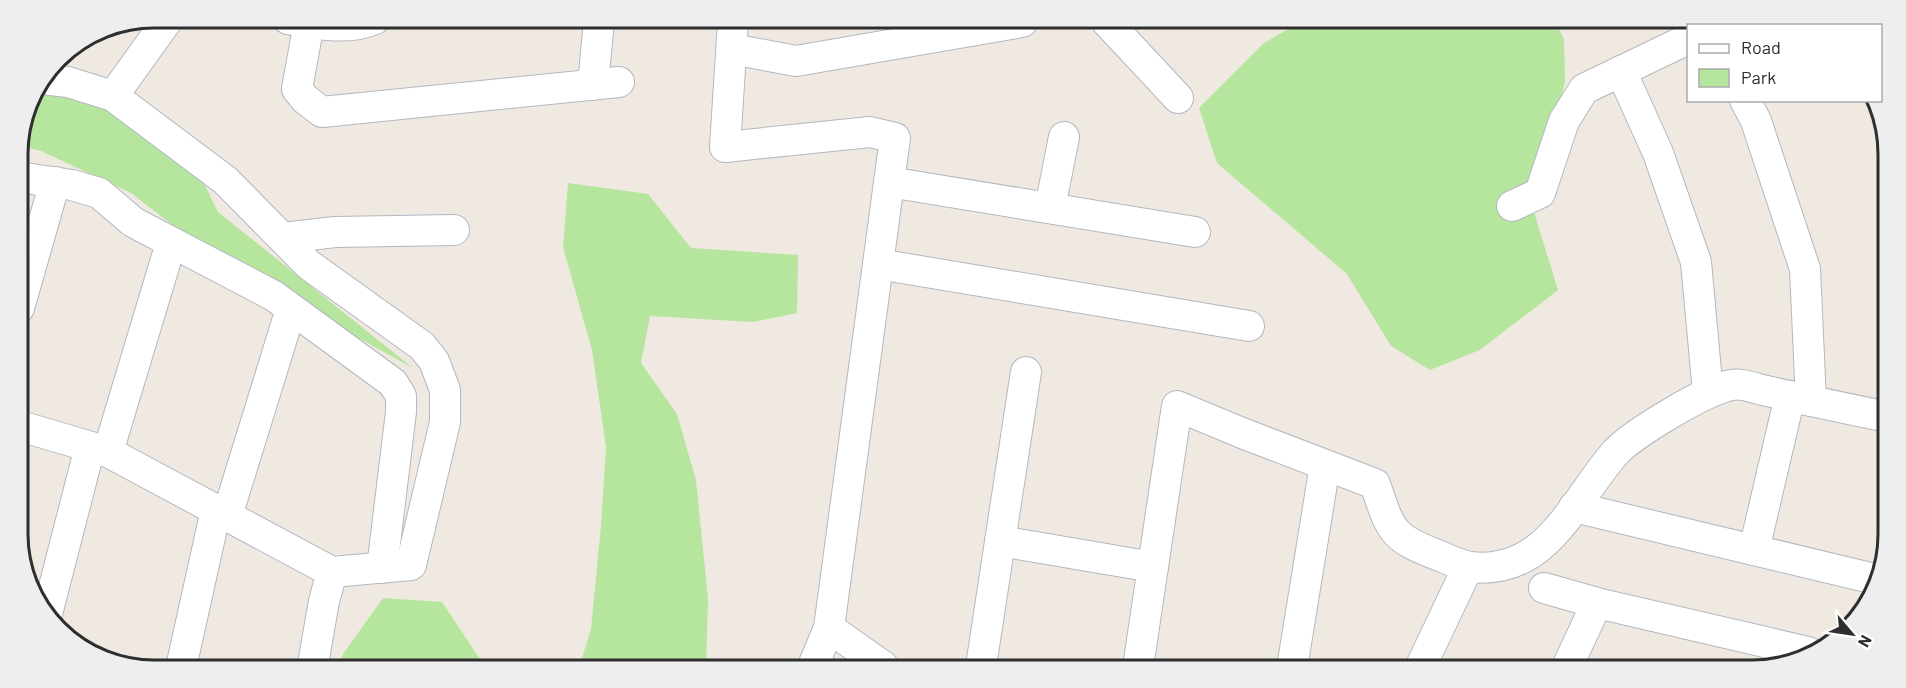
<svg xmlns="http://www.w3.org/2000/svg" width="1906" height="688" font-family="Barlow,sans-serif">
	<rect width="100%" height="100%" fill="#efe9e1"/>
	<g fill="#b6e59e">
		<path d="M1299,23L1556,24L1564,39L1565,82L1533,209L1558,290L1480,350L1430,370L1391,346L1347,274L1217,163L1199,108L1264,43Z"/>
		<path d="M37,88L124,110L192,159L218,212L413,368L219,261L131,193L41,151L18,145L32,95Z"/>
		<path d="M568,183L648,194L691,248L798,255L797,313L753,322L650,316L641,363L677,414L696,480L708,599L706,665H580L591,629L601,526L606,447L592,350L563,247Z"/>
		<path d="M383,598L442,602L483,664H340L343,654Z"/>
	</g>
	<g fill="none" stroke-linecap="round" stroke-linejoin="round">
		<defs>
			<g id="minor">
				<path d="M288,19C316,24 348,31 375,19"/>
				<path d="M733,21L725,147L870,132L895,138L829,628L813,666"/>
				<path d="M1107,22L1178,98"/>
				<path d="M309,23L297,89L305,99L322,112L619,82"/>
				<path d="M1705,25L1706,26"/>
				<path d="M732,49L796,61L1022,22"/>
				<path d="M1621,71L1658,153L1696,262L1708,393"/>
				<path d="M593,85L599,20"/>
				<path d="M113,96L169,18"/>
				<path d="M1745,100L1756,121L1805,269L1811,401"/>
				<path d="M18,177L72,185L99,193L133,222L274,296L393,383L401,396V412L382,568"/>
				<path d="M889,182L1195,232"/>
				<path d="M1512,206L1540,193L1564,121L1584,89L1688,39"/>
				<path d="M1050,208L1064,137"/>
				<path d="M283,238L335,232L454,230"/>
				<path d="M878,264L1249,326"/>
				<path d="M19,308L55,182"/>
				<path d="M20,426L108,452L332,572L411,565L445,422V390L434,361L422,346L309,265L225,180L113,96L68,82L43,79"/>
				<path d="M108,452L171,243"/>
				<path d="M1574,507L1879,580"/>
				<path d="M227,516L291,309"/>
				<path d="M1000,541L1153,567"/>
				<path d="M1754,550L1790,396"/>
				<path d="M1544,588L1597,603L1808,652"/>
				<path d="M47,614L90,447"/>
				<path d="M829,628L883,666"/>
				<path d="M182,663L216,510"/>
				<path d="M313,664L324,601L332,572"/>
				<path d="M981,666L1026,372"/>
				<path d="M1138,667L1177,406L1242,433L1375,484C1391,531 1391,538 1440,556C1449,560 1460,565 1470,567C1547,576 1573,501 1615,453C1631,435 1708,388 1732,385C1742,383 1757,389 1767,391C1806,400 1844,408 1883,416"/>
				<path d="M1292,668L1325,465"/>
				<path d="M1420,668L1468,567"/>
				<path d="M1566,669L1597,603"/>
			</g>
		</defs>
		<use href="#minor" stroke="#b4b7c1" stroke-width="32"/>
		<use href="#minor" stroke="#fff" stroke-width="30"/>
	</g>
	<path d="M0 0H1906V688H0ZM154 28H1752A126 126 0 0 1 1878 154V534A126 126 0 0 1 1752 660H154A126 126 0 0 1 28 534V154A126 126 0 0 1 154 28Z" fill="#eee" fill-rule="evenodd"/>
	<path fill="none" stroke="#2e2e2e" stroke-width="3" d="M154 28H1752A126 126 0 0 1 1878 154V534A126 126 0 0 1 1752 660H154A126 126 0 0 1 28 534V154A126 126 0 0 1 154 28Z"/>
	<rect x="1687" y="24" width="195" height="78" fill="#ffffff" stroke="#ababab" stroke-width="1.5"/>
	<rect x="1699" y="44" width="30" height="9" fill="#ffffff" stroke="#ababab" stroke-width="1.5"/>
	<text x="1741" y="54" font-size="18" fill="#2e2e2e">Road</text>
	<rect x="1699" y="69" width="30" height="18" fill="#b6e59e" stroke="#ababab" stroke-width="1.5"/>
	<text x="1741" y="84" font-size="18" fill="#2e2e2e">Park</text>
	<g transform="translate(1852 634) rotate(119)" stroke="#ffffff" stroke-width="4.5" paint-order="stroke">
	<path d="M0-4.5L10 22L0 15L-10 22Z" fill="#2e2e2e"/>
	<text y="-9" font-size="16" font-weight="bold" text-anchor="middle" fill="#2e2e2e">N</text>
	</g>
</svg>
